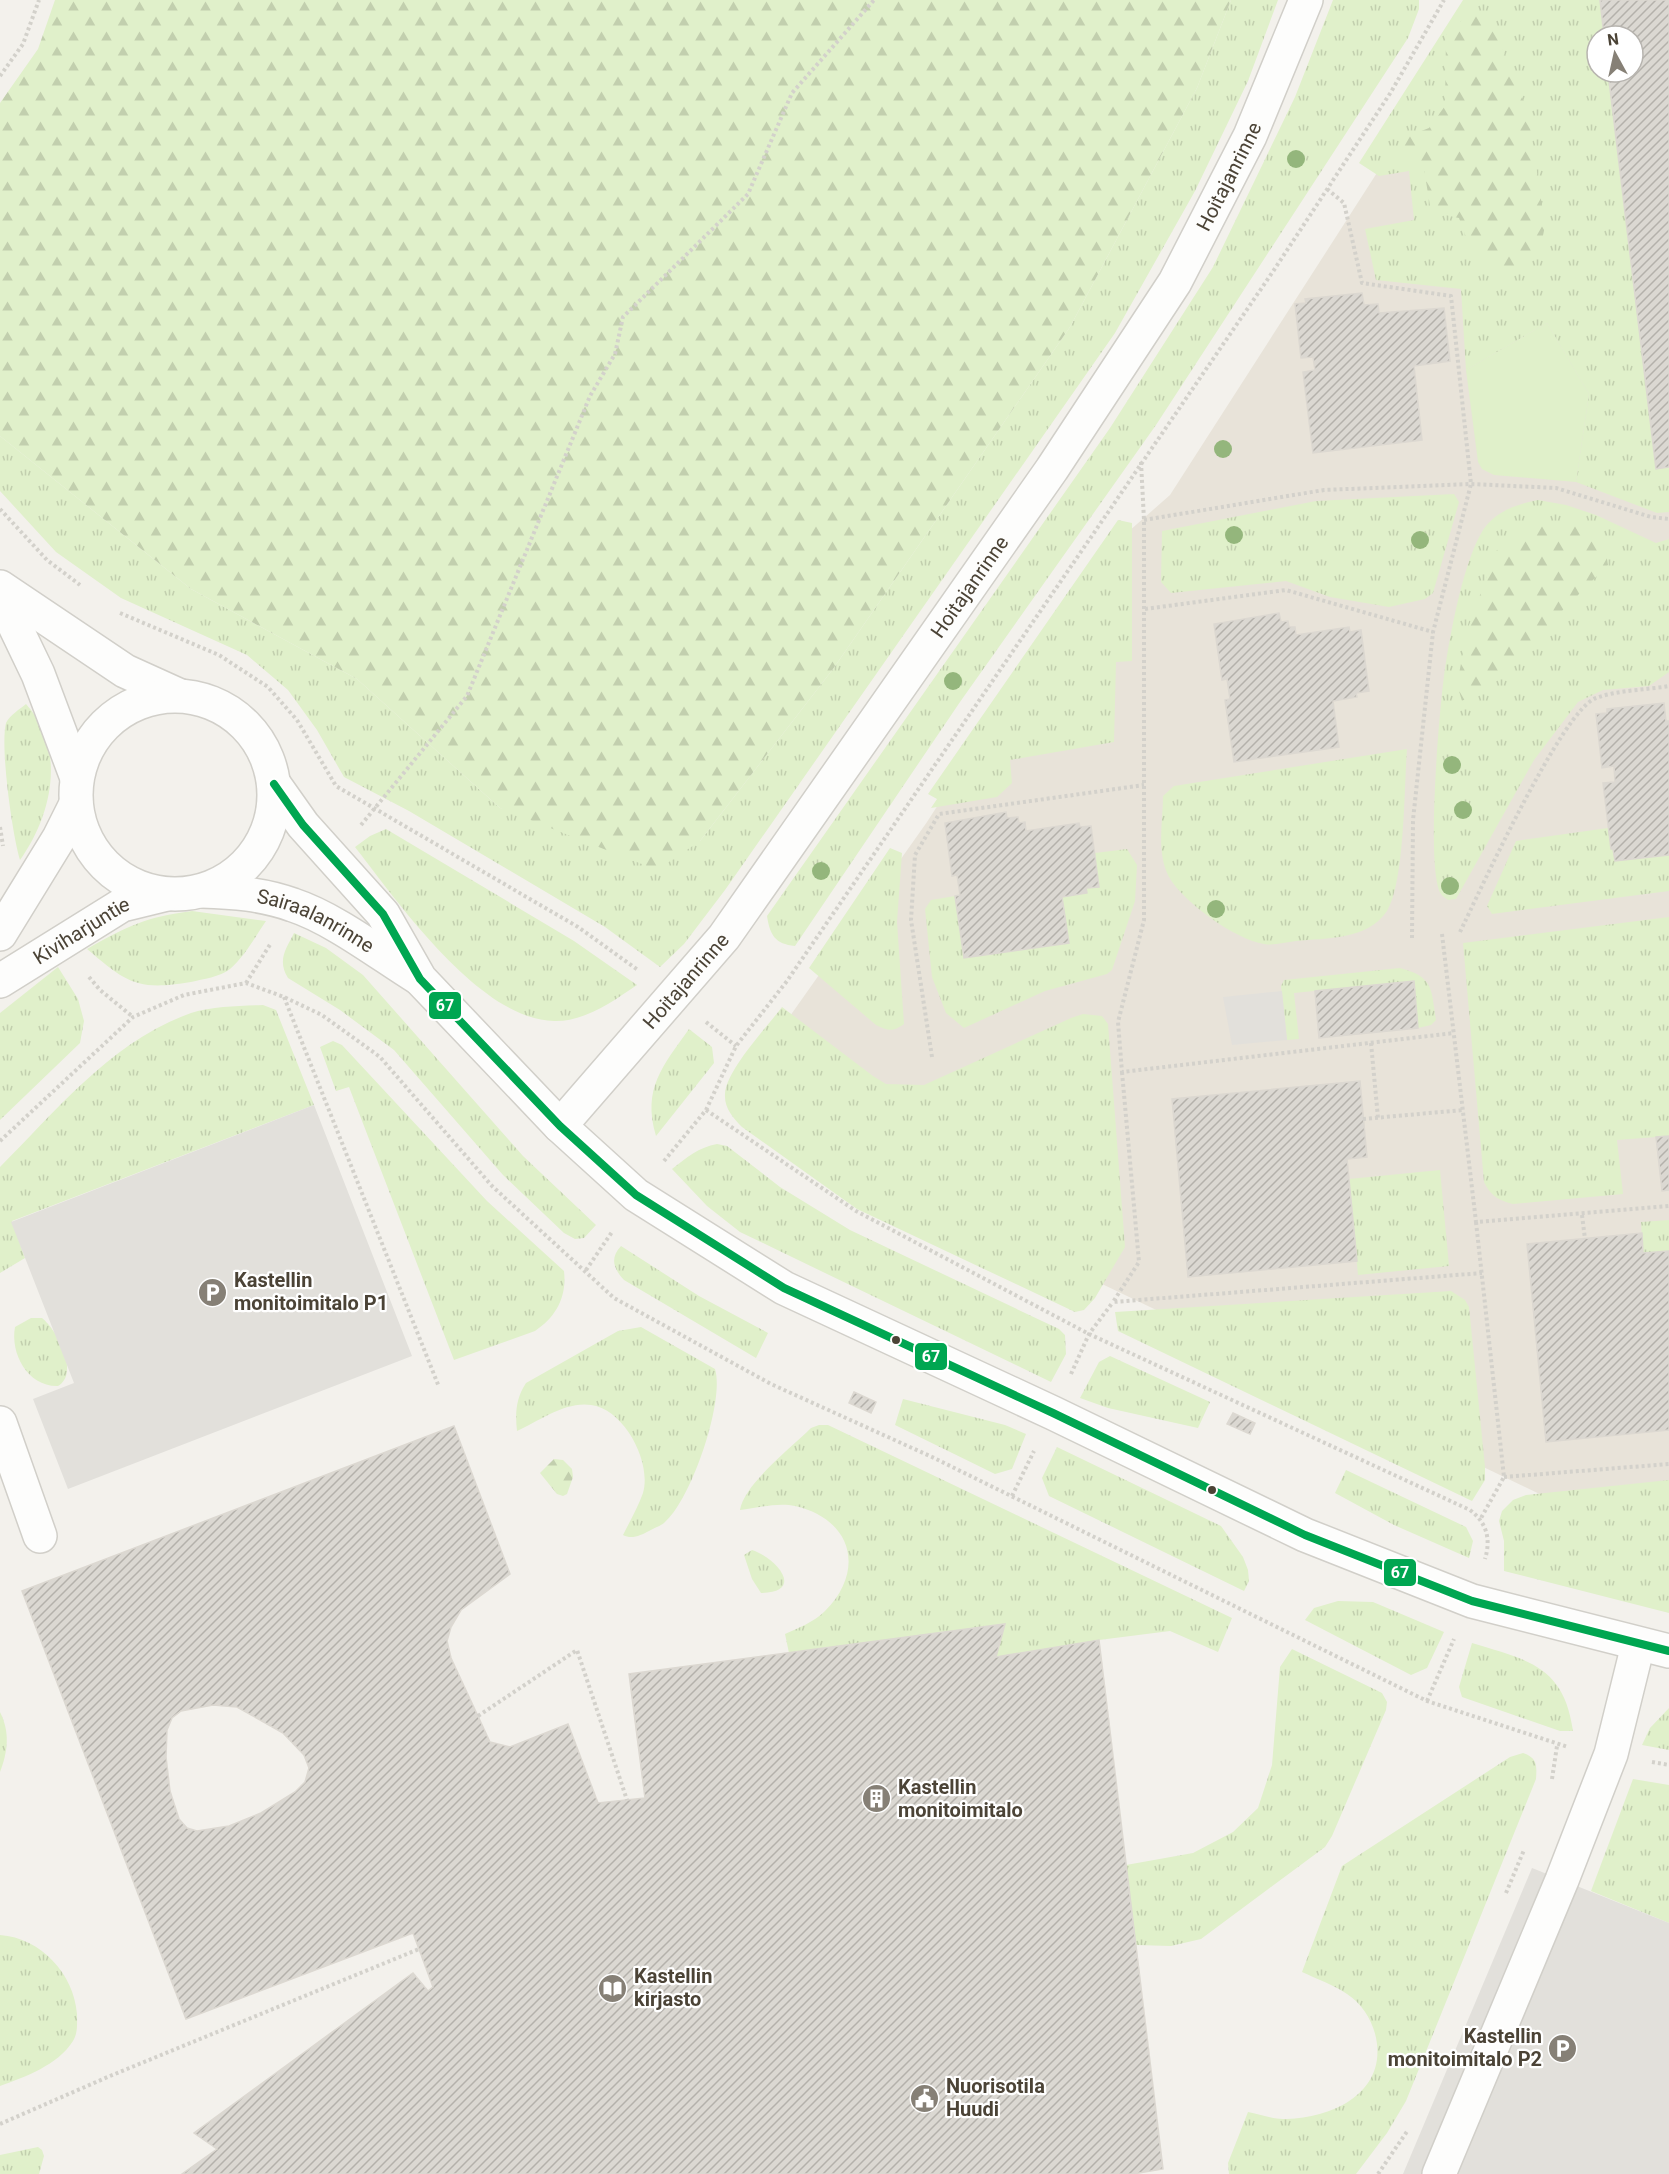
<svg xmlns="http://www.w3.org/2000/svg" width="1669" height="2174" font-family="Roboto,sans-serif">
	<defs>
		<pattern id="grass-tufts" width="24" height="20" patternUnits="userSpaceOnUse" patternTransform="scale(1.5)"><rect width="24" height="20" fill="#e0f0ca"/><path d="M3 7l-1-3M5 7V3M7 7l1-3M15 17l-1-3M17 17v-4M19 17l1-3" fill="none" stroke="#c2cfae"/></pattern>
		<pattern id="forest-firs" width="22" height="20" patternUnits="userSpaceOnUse" patternTransform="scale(1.5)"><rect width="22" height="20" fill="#e0f0ca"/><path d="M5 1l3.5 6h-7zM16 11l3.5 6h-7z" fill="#c2cfae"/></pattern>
		<pattern id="building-hatch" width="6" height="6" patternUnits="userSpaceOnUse" patternTransform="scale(1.5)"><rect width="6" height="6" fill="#dbd8d2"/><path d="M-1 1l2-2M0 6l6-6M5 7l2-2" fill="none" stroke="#b4b1ab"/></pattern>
	</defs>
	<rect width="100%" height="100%" fill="#f3f1ec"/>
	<path fill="#e8e3d9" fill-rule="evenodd" d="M1488,0H1669V1556L929,1201L742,1084L927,822L1095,561L1170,495ZM1597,36H1633V72H1597Z"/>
	<g fill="url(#grass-tufts)">
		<path d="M1231,0H1278L1248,81L1195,191L1115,333L725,890L684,944L660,967L605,927L409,811L344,777L317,730L288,690L247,655L121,598L56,552L0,491V436L191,589L357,679L500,808L700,841L833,669L1070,327L1197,88Z"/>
		<path d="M1333,0H1419V9L1408,38L1156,425L960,702L795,946C775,944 770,935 767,916L1110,428L1213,267L1295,97Z"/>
		<path d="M1463,0H1600L1604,36H1597V72H1608L1656,468L1669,467V512L1657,513L1576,482L1589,394L1547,323L1466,370L1461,289L1376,280L1365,229L1414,220L1409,171L1379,176L1359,163Z"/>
		<path d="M1454,494L1459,502L1433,593L1425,599L1389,607L1330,597L1286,581L1171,593L1161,582L1162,531L1316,501Z"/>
		<path d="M1538,500L1566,505L1596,515L1656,543L1669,539V672L1649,686L1603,690L1578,702L1534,760L1456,899L1448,900C1447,899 1442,896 1441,894C1425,870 1440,697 1446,662C1452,625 1464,561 1483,530C1496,511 1517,504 1538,500Z"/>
		<path d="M1118,520L1132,523V661L1116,662L1114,742L1010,760L1012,783L997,797L931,808L937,799L928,794Z"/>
		<path d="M26,704C67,749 52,815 20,860C12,833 0,746 6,723C10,715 20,709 26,704Z"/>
		<path d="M1407,749C1404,787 1405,882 1387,911C1368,940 1326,938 1296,941C1286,942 1274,946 1264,944C1236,940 1183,902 1169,877C1156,853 1163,822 1163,796L1174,786Z"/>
		<path d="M1608,828L1615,861L1669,855V891L1492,914L1487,906L1516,841Z"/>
		<path d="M386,829L574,941L637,985C612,1002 584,1022 554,1021C480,1020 397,901 355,847L370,836Z"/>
		<path d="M890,848L902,853L897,922L904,1024C893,1032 888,1031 876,1025L809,968Z"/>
		<path d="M1127,849L1137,865L1135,901L1112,970L1107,974L1045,991L964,1028L946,1013L932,977L925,909L931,900L955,896L964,958L1069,942L1062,897L1086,893V888L1099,887L1095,853Z"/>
		<path d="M192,911L266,921C255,937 245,956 230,969C220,977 203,979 191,982C137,991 127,983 87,949C127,926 146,917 192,911Z"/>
		<path d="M1669,917V1136L1617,1140L1623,1194L1513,1204C1498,1200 1491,1196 1484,1182L1463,943Z"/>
		<path d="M294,933L326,948L363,975L523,1156L596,1225L584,1238L575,1239L564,1233L503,1175L394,1050L340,1010L288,978C277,960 286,949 294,933Z"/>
		<path d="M58,967L78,999L84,1021L80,1043L0,1120V1013Z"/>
		<path d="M1400,968C1434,977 1431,989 1436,1020L1431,1025L1418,1028L1413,981L1294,993L1299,1039L1287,1040L1281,986L1284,980Z"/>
		<path d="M263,1005L276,1010L314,1105L12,1221L25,1258L0,1273V1167C57,1110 112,1041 191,1013C214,1006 239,1006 263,1005Z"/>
		<path d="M782,1007L873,1076L886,1084L924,1085L1071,1018L1083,1014L1102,1016L1108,1024L1125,1247L1095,1298L1084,1310L1075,1312L857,1209L742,1127C733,1118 724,1108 725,1094C726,1070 767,1027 782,1007Z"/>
		<path d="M689,1029L712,1047L714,1063L656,1136C642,1088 663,1066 689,1029Z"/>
		<path d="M333,1041L342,1045L487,1201L564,1271C567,1297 556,1317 535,1331L454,1360L349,1087L336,1091L320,1047Z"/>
		<path d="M717,1144L727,1146L780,1187L850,1230L1059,1329L1065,1335L1066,1354L1051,1382L740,1232L707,1206L672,1169C686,1158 699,1147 717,1144Z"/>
		<path d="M1440,1170L1449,1266L1358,1275L1349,1179Z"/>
		<path d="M1669,1220V1251L1643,1253L1641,1222Z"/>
		<path d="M621,1246L699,1296L768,1333L756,1358L624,1280C613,1268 610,1258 621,1246Z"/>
		<path d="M1451,1291L1465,1300L1469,1307L1485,1467V1480L1472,1501L1118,1331L1115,1312Z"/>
		<path d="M31,1318H42C57,1330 80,1373 58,1386C28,1387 10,1354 15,1327Z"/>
		<path d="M641,1327L715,1369C725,1401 691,1500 665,1522C661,1526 654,1528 649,1531C641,1535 632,1540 623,1535C630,1521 638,1507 643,1493C652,1462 624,1409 591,1405C566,1401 539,1421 517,1431C515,1413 516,1398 526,1383L618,1331Z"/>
		<path d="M1110,1356L1210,1402L1198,1428L1108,1408L1080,1398L1099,1362Z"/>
		<path d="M903,1399L1005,1425L1026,1434L1012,1469L995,1474L895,1425Z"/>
		<path d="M819,1425H828L1232,1618L1218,1652L1170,1631L1099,1640L996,1657L1004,1625L789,1653L785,1634C798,1628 814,1622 825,1611C866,1570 852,1519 795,1506C778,1502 757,1508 740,1510C744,1484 791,1448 811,1428Z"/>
		<path d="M1057,1447L1221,1526L1243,1557L1248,1570L1249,1581L1244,1591L1049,1496L1042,1478Z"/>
		<path d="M1346,1470L1466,1527L1473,1541L1469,1558L1394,1525L1335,1493Z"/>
		<path d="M1669,1480V1613L1504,1571V1541L1499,1521L1502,1511L1513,1500L1526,1495Z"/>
		<path d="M752,1550C776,1558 806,1592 761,1593L752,1579L744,1555Z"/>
		<path d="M1338,1601L1373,1602L1444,1632L1427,1668L1411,1675L1305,1620L1314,1608Z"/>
		<path d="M1472,1643C1527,1660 1564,1665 1573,1731H1560L1462,1697L1459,1687Z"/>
		<path d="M1292,1649L1382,1693L1387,1702L1386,1710L1332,1836L1325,1847L1201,1939L1171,1946L1136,1945L1126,1865L1193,1853L1233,1832L1258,1808L1272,1765L1280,1667Z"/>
		<path d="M1669,1708V1750L1642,1745L1650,1728Z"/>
		<path d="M0,1712C10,1732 8,1751 0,1772Z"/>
		<path d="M1523,1753C1537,1758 1537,1765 1536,1779L1406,2101L1387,2133L1356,2174H1229L1228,2163L1248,2112C1259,2114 1272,2119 1283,2119C1328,2119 1383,2096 1377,2044C1375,2025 1364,2005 1347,1994C1334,1985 1317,1979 1302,1972L1342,1866L1510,1757Z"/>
		<path d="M1633,1779L1669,1785V1923L1591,1891Z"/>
		<path d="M0,1935C41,1938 74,1974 77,2014C77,2024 78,2033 73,2041C58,2065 25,2077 0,2086Z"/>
		<path d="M38,2147L42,2150L44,2156L39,2174H0V2155Z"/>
	</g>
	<g fill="url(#forest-firs)">
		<path d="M55,0H1231L1197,88L1070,327L833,669L700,841L657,870L500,808L357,679L191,589L0,436V103L38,49Z"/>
		<path d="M1484,14L1497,35L1528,112L1545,226L1539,254L1522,271L1498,267L1470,248L1459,218L1431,212L1424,169L1402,162L1395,153L1401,139L1429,128L1445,106L1446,35L1467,15Z"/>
		<path d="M1569,522L1603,537L1608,565L1487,686L1462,701L1457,684L1468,628L1496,551L1529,525Z"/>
		<path d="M554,1459L563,1460L572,1469L573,1477L567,1494L563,1496L557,1494L540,1473Z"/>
	</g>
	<path fill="#e0f0ca" d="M1547,323L1589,394L1576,482L1494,475L1482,469L1478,462L1466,370Z"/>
	<g fill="#e2e0db">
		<path d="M1282,991L1287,1040L1232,1045L1223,997Z"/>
		<path d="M314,1105L412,1356L68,1489L33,1399L74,1383L11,1222Z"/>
		<path d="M1532,1868L1669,1923V2174H1403Z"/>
	</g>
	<g fill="url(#building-hatch)" stroke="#dcd8d1" stroke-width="1.5" fill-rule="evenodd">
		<path d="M1600,0H1669V467L1656,469L1608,72H1633V36H1604Z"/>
		<path d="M1362,293L1364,305L1378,304L1379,313L1444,308L1450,361L1414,366L1422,440L1313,453L1303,372L1315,370L1313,357L1301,358L1295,304L1306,303L1305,299Z"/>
		<path d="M1279,613L1281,622L1288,621L1289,627H1295L1296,635L1349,627L1350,632L1361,630L1369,691L1356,693L1357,697L1333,701L1339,747L1234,762L1225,700L1230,699L1227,679L1222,680L1214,624Z"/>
		<path d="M1664,703L1666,721H1669V855L1615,861L1613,849H1611L1603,783L1615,782L1614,766L1602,768L1596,714L1607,713V709Z"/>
		<path d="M1006,812L1007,818L1018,817L1019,823L1025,822L1026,831L1079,823L1080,827L1091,826L1099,887L1086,888L1087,893L1062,897L1069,943L964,958L955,896L960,895L957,875L952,876L945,823Z"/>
		<path d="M1414,981L1418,1028L1319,1038L1315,991Z"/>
		<path d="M1360,1081L1367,1157L1347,1159L1357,1261L1188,1277L1172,1099Z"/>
		<path d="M1669,1136V1190L1662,1191L1656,1137Z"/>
		<path d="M1642,1233L1643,1253L1669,1251V1430L1546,1442L1527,1244Z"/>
		<path d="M854,1392L876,1402L871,1413L849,1403Z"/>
		<path d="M1233,1413L1255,1423L1250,1434L1227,1424Z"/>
		<path d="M454,1426L510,1574L461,1610L451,1627L447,1641L451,1658L490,1742L510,1747L568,1724L598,1803L645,1798L629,1674L1005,1624L996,1657L1099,1640L1163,2169L1133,2174H182L217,2149L194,2133L413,1973L428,1991L433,1987L413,1933L186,2019L22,1591ZM213,1705L237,1707L283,1733L304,1755L309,1768L305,1782L295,1792L261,1813L229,1826L197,1831L187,1828L179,1819L170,1791L166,1757L167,1730L172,1718L181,1711Z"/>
	</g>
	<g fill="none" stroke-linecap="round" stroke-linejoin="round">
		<defs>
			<g id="minor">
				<path d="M0,587L125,671L178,695"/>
				<path d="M0,595L38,674L77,778"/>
				<circle cx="175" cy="795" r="99"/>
				<path d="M274,784L303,825L383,914L420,979L560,1126L636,1195L784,1288L1053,1413L1305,1535L1472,1601L1669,1651"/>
				<path id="s1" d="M201,891C233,892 263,894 293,905C333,918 380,954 417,977"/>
				<path d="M0,934L59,838L76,804"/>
				<path id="s2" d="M0,981L122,905L167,894"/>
				<path id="s3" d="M560,1126L724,937L1052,469L1175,282L1250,136L1306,0"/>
				<path d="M0,1423L40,1536"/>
				<path d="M1439,2174L1562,1880L1611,1754L1638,1645"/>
			</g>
		</defs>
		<use href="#minor" stroke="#d1cfc9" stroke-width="36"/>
		<g stroke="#d3d1cb" stroke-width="4" stroke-dasharray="3 3" stroke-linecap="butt">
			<path d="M0,76L23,44L39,0"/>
			<path d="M1327,189L1344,203L1362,283L1451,296L1471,484L1433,632L1413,820L1412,939"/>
			<path d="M1141,462L1144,520V920L1118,1022L1122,1072L1454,1033"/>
			<path d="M0,509L47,560L80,585"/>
			<path d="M1144,520L1324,490L1471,484L1556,488L1651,517L1669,519"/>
			<path d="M1145,609L1286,590L1433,632"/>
			<path d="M120,613L219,655L268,687L297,720L336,786L578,927L638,970"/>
			<path d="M361,825L467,696L590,396L615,354L623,317L748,194L792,93L874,0"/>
			<path d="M0,827L3,846"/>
			<path d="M1460,932C1479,893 1562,710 1596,698C1618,690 1646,690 1669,686"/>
			<path d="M1442,934L1476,1222L1669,1206"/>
			<path d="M89,977L100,990L133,1017"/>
			<path d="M246,983L271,943"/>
			<path d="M284,997L439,1387"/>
			<path d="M706,1022L736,1046"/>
			<path d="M1371,1043L1378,1118"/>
			<path d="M932,1057L911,920L915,855L939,814L1144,785"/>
			<path d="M1122,1072L1139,1262L1113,1302L1482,1273"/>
			<path d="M706,1110L856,1211L1089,1334L1470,1510C1487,1523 1491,1539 1485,1559"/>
			<path d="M1363,1119L1463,1110"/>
			<path d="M0,1141L133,1017L184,995L246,983L284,997L322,1015L380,1057L492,1186L614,1298L771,1384L932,1457L1427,1701L1568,1747"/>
			<path d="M664,1161L706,1110L736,1046L787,981L1274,270L1391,92L1444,0"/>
			<path d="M1582,1215L1585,1239"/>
			<path d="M1476,1222L1504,1477L1481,1518"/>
			<path d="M586,1270L612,1232"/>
			<path d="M1071,1374L1089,1334L1113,1302"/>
			<path d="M1504,1477L1669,1464"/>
			<path d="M1012,1496L1034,1451"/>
			<path d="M1427,1701L1454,1639"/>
			<path d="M478,1716L577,1650L627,1800"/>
			<path d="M1652,1762L1669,1765"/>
			<path d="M1552,1779L1557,1746"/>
			<path d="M1506,1893L1524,1850"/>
			<path d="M0,2124L110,2076L419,1949"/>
			<path d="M1378,2174L1408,2130"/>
		</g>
		<use href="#minor" stroke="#fdfdfc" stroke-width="33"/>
		<defs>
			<path id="bus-1" d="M274,784L303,825L383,914L420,979L560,1126L636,1195L784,1288L1053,1413L1305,1535L1472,1601L1669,1651"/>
		</defs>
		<use href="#bus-1" stroke="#fff" stroke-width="12"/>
		<use href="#bus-1" stroke="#00a651" stroke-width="8"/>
	</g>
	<g fill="#94b67c">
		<circle cx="1296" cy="159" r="9"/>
		<circle cx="1223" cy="449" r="9"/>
		<circle cx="1234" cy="535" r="9"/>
		<circle cx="1420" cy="540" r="9"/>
		<circle cx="953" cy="681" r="9"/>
		<circle cx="1452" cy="765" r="9"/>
		<circle cx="1463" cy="810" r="9"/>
		<circle cx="821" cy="871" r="9"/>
		<circle cx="1450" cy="886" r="9"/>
		<circle cx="1216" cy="909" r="9"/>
	</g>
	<defs>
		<symbol id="parking-disc" viewBox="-11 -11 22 22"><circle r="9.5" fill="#868076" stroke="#fff"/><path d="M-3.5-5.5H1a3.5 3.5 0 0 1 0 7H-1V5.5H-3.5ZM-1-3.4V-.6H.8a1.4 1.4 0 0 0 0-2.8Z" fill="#fff"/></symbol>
		<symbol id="building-disc" viewBox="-11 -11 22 22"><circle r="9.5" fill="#868076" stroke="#fff"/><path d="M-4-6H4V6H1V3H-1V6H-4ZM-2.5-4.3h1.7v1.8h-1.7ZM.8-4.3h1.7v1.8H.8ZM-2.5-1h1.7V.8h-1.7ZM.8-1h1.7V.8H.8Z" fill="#fff"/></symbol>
		<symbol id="library-disc" viewBox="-11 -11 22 22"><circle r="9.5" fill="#868076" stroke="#fff"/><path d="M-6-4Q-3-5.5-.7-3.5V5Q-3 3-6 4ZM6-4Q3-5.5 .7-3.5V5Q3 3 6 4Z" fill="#fff"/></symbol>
		<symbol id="civic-disc" viewBox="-11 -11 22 22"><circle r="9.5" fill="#868076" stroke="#fff"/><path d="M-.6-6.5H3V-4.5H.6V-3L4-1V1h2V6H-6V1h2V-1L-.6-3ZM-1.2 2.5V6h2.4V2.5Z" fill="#fff"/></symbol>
	</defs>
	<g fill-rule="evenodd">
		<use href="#parking-disc" x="196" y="1276" width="33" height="33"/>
		<use href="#building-disc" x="860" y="1782" width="33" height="33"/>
		<use href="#library-disc" x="596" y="1972" width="33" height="33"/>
		<use href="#parking-disc" x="1546" y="2032" width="33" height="33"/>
		<use href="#civic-disc" x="908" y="2082" width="33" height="33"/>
	</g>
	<g fill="#4b4336" stroke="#fff" stroke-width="2">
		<circle cx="896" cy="1340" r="5"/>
		<circle cx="1212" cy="1490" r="5"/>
	</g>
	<g text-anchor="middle" stroke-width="4.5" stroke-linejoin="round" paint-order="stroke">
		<g font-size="20" fill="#4b4336" stroke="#fff">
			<text dy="7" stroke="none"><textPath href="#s3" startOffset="1164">Hoitajanrinne</textPath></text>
			<text dy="7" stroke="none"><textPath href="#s3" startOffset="678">Hoitajanrinne</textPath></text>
			<text dy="7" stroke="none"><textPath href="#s1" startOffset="120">Sairaalanrinne</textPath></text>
			<text dy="7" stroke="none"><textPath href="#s2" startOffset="96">Kiviharjuntie</textPath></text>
			<text dy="7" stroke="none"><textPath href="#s3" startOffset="192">Hoitajanrinne</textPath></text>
		</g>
		<g font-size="20" font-weight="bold" fill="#4b4336" stroke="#fff" text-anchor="start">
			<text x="234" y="1287">Kastellin<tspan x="234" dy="23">monitoimitalo P1</tspan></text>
			<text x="898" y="1794">Kastellin<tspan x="898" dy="23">monitoimitalo</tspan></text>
			<text x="634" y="1983">Kastellin<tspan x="634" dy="23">kirjasto</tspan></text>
			<text x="1542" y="2043" text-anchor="end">Kastellin<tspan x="1542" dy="23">monitoimitalo P2</tspan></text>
			<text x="946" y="2093">Nuorisotila<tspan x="946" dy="23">Huudi</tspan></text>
		</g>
	</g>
	<g stroke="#fff" stroke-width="2">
		<rect x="428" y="991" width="34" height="29" rx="6" fill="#00a651"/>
		<rect x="914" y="1342" width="34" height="29" rx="6" fill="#00a651"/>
		<rect x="1383" y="1558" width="34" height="29" rx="6" fill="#00a651"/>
	</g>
	<g font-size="16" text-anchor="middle" font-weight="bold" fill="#fff">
		<text x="445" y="1011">67</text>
		<text x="931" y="1362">67</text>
		<text x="1400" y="1578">67</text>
	</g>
	<g transform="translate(1615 54) rotate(352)"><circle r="28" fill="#ffffff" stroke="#b7b4af" stroke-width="1.5"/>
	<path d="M0-4.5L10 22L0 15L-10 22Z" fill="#868076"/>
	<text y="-9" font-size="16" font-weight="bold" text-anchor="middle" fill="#4b4336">N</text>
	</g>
</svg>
